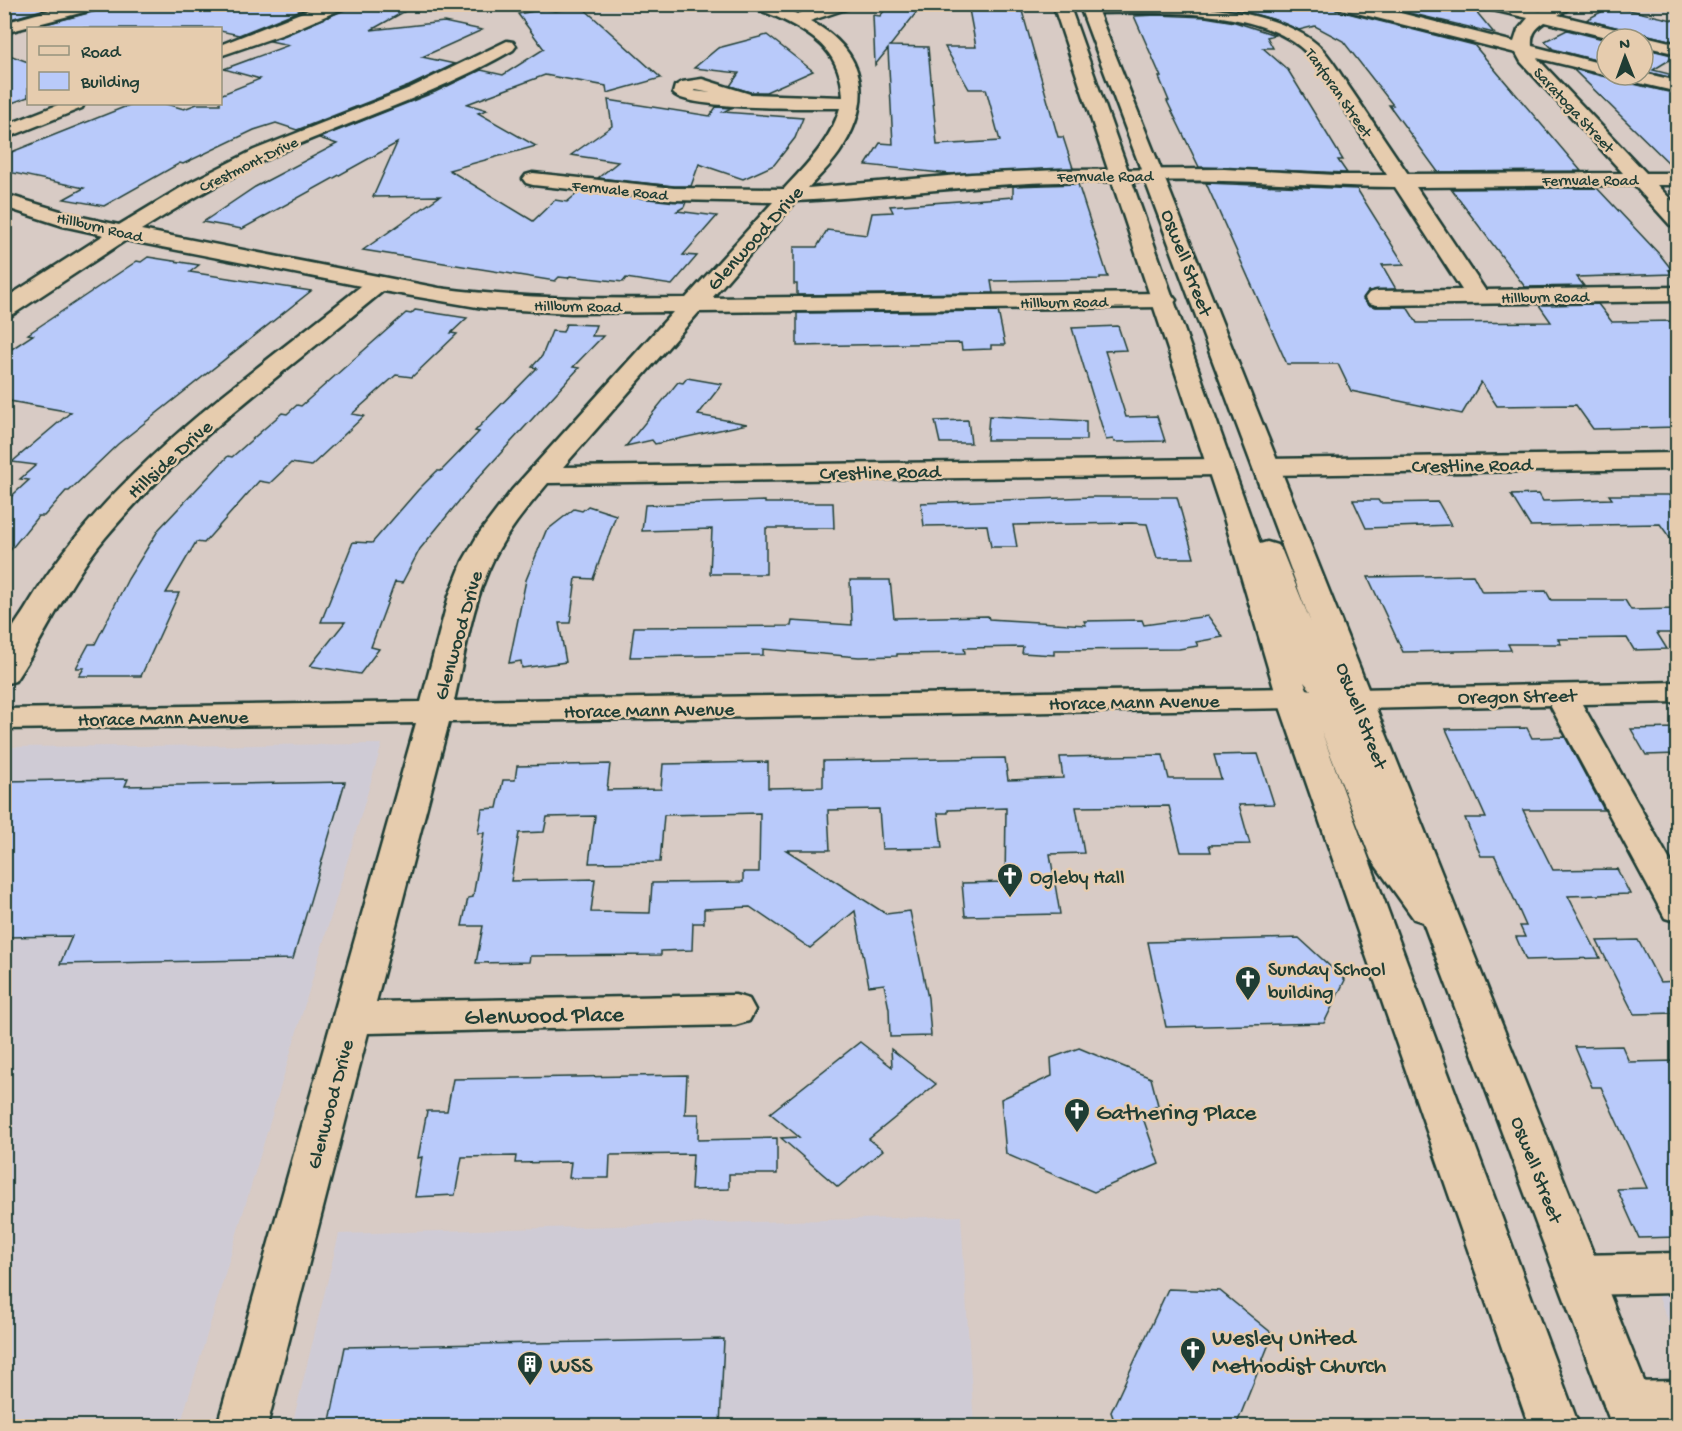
<svg xmlns="http://www.w3.org/2000/svg" width="1682" height="1431" font-family="'Gochi Hand',sans-serif">
	<rect width="100%" height="100%" fill="#d8cbc5"/>
	<filter id="ink" filterUnits="userSpaceOnUse"><feTurbulence type="fractalNoise" baseFrequency=".0167" numOctaves="2"/><feDisplacementMap in="SourceGraphic" scale="12" xChannelSelector="R" yChannelSelector="G"/><feConvolveMatrix kernelMatrix="1 2 1 2 8 2 1 2 1" color-interpolation-filters="sRGB"/></filter>
	<g filter="url(#ink)">
		<g fill="#cfcbd5">
			<path d="M382,744L182,1419L5,1418L4,747Z"/>
			<path d="M961,1216L974,1426H292L339,1234Z"/>
			<path d="M1657,1293H1677V1342Z"/>
		</g>
		<g fill="#b9cafa" stroke="#1f3d34" stroke-width="1.5" fill-rule="evenodd">
			<path d="M15,4H62L4,21V7Z"/>
			<path d="M103,4H316L239,35L220,31V28H30L100,10Z"/>
			<path d="M348,4H418L371,30L444,22L482,30L422,57L455,64L409,86L297,130L276,123L254,130L183,164L180,163L104,206L64,199L84,188L4,171V155L132,104H166L184,109L197,104H220V95L260,79L224,69L289,45L270,41L345,10Z"/>
			<path d="M890,4H923L890,46L928,47L937,145L1000,141L986,89H969L945,47H976L968,4H1020L1058,137H1063L1073,168L950,174L866,165L880,143L893,144L888,49L875,65L873,15L880,16Z"/>
			<path d="M1192,4H1333L1336,10L1474,45L1581,171L1438,172L1389,105H1393L1343,41L1315,26L1299,30L1275,20L1244,11Z"/>
			<path d="M1389,4H1470L1494,33L1384,7Z"/>
			<path d="M1612,6L1677,21V42L1586,20Z"/>
			<path d="M582,7L661,78L607,93L606,86L545,75L467,104L487,110L478,113L536,146L449,170L533,221L555,200L567,202L579,192L686,202L684,207L677,211L717,216L683,255L697,256L672,285L626,278L623,282L570,276L568,278L559,277L555,281L363,250L440,196L373,197L397,143L242,229L203,222L255,187L337,144L319,138L435,92L481,70L503,75L544,49L518,14L545,9L555,11Z"/>
			<path d="M1158,15L1205,17L1235,22L1275,35L1267,37L1273,48H1263L1288,70L1343,160H1338L1347,173L1199,167L1167,101H1169L1159,77H1161L1134,16Z"/>
			<path d="M1567,30L1607,40V63L1553,49L1545,41Z"/>
			<path d="M767,35L813,71L766,92H750L730,86L739,73L694,68L718,48Z"/>
			<path d="M1643,48L1676,56L1653,70L1677,76V79L1643,71Z"/>
			<path d="M4,53L28,62V97L4,106Z"/>
			<path d="M1573,69L1606,77L1617,75L1621,81L1677,94V171Z"/>
			<path d="M608,100L710,116L716,107L731,108L723,112L803,118L795,138L774,165L743,179L699,164L691,186H674L598,178L618,162L571,155L612,126Z"/>
			<path d="M1206,183L1357,189L1404,264L1382,265L1396,289L1368,291L1363,299L1368,305L1376,307H1407L1417,323L1551,322L1539,305L1598,304L1612,322L1677,321V427L1593,429L1576,405L1497,406L1481,382L1462,414L1351,391L1338,364H1287Z"/>
			<path d="M1078,184L1108,277H1100V279L991,281L993,293L797,295V284H794V247H817L827,230L867,235L872,213L893,212L890,206L1013,197V186Z"/>
			<path d="M1597,188L1661,256L1672,270H1669L1673,274L1577,277L1584,286L1525,287L1451,189Z"/>
			<path d="M148,257L199,265L190,272L311,291L118,444L69,491H66L44,516H38L4,558V503L29,480L20,479L36,465L12,462L71,412L4,400V354L33,335L28,334L137,261L141,262Z"/>
			<path d="M415,310L467,318L451,333L457,334L412,377L396,375L352,414L364,416L311,466L291,463L270,483L259,481L204,543L196,542L166,593H179L141,676H79L84,668H76L89,644H95L128,579L159,529L228,456L232,457L282,413L287,414L297,405L301,406L406,313L411,314Z"/>
			<path d="M998,311L1005,345H991V349L962,350L961,343L797,346V313Z"/>
			<path d="M566,324L596,325L592,336H603L573,367L579,368L477,479L420,549L402,583L395,582L371,647L379,649L360,674L310,666L345,622H321L353,542L372,543L418,490L437,471H441L479,432L475,431L537,368L532,367L542,356L552,331L563,332Z"/>
			<path d="M1118,326L1126,350L1105,351L1126,417L1157,416L1165,441L1114,442L1113,439L1106,440L1072,328Z"/>
			<path d="M687,378L722,384L698,415L747,424L655,444L652,440L626,446L678,382L683,383Z"/>
			<path d="M989,416L1086,421V440H987Z"/>
			<path d="M968,420L971,443H940L935,421Z"/>
			<path d="M1539,494L1543,501L1612,499L1609,495H1669L1677,507V548L1660,524L1530,526L1511,495Z"/>
			<path d="M1092,497H1177L1194,558H1157L1147,524L1132,523L1013,525L1017,547H991L987,525L924,526L921,503Z"/>
			<path d="M1353,500H1378L1380,503L1438,502L1451,525L1366,528Z"/>
			<path d="M765,501V503H833L834,528H766V574H710L712,529L642,531L645,505Z"/>
			<path d="M588,506L616,515L593,579L576,578L570,623H559L566,662L522,668L521,661L509,663L526,580L546,531L574,509L582,511Z"/>
			<path d="M1473,575L1482,592L1546,591L1551,600H1625L1631,610L1677,609V633H1657L1667,649L1634,650L1627,638L1558,639L1561,644H1508L1511,650L1403,652L1368,577Z"/>
			<path d="M850,580H890L894,618L988,616L989,619L1086,625L1084,621L1142,620L1144,625L1208,616L1223,637L1196,642L1198,646L1179,649L1054,650V655L1022,653L1023,647L964,648L965,653L897,654V656L859,657L763,649V655L630,657L634,627L791,626L792,621L852,625Z"/>
			<path d="M1527,728L1532,738L1565,737L1604,810H1523L1553,870L1617,869L1630,894L1568,896L1600,958L1526,960L1516,937H1525L1520,926H1526L1495,856H1481L1465,818H1486L1446,729Z"/>
			<path d="M1677,728V754L1646,755L1631,729Z"/>
			<path d="M1258,754L1274,804L1239,805L1250,844L1209,845L1211,852H1181L1169,806L1076,807L1084,853L1050,854L1060,914L965,916L962,883L1005,882L1006,808L948,810V813H938L942,848L882,849L879,809L828,810L830,850H786L886,914L910,911L928,998L931,1036L890,1037L889,1009L884,984L869,986L855,911L810,948L750,907L704,909V923H693L692,950L661,951V955L530,956L529,962L476,963L483,926H462L468,898L473,897L484,833H478L482,809L497,808L503,780H515L517,766L610,764L607,790L661,789L663,764L768,762V788L823,787V761L1005,758L1008,780L1063,778L1060,757L1163,755L1169,779H1221L1214,755ZM760,813L759,872H743V882L652,883L650,913L591,912L595,879L511,881L519,833L544,832L547,817L595,816L589,863L660,862L664,815Z"/>
			<path d="M128,779L125,786L345,782L293,959L60,964L72,936L4,937V781Z"/>
			<path d="M1299,938L1345,980L1324,1023L1166,1027L1148,942Z"/>
			<path d="M1638,940L1660,982L1677,981V1013L1634,1014L1597,941Z"/>
			<path d="M860,1042L892,1067L891,1049L936,1084L869,1139L883,1150L838,1187L781,1138L799,1137L770,1113Z"/>
			<path d="M1622,1046L1629,1062L1677,1061V1237L1639,1238L1617,1189L1647,1188L1601,1087H1592L1575,1047Z"/>
			<path d="M1079,1048L1151,1078L1158,1105L1142,1115L1159,1164L1094,1192L1006,1154L1001,1099L1052,1076L1051,1058Z"/>
			<path d="M687,1075L685,1114H699L698,1140L777,1138V1174H729V1189L691,1190L693,1154L610,1155L609,1178H569L571,1162L515,1163L516,1156L462,1157L455,1195L415,1197L422,1157L418,1158L427,1111H447L453,1079Z"/>
			<path d="M1168,1289L1220,1291L1273,1334L1236,1426H1116L1111,1412Z"/>
			<path d="M724,1339L720,1426H329L345,1347Z"/>
		</g>
		<g fill="none" stroke-linecap="round" stroke-linejoin="round">
			<defs>
				<g id="minor">
					<path d="M72,4H101L99,8L4,33V23Z"/>
					<path d="M323,4H346L344,8L284,34L220,56V45Z"/>
					<path d="M752,4H775L797,14L826,4H851L849,8L810,21C868,52 874,102 839,153C830,166 818,177 808,188L971,174L1058,170L1224,169L1336,175H1387C1370,148 1352,121 1335,94C1327,81 1319,66 1309,55C1260,4 1155,13 1089,13L1083,12L1081,8L1083,4C1150,4 1275,0 1323,50C1333,61 1341,75 1349,87C1369,116 1388,145 1408,174L1623,173L1521,62L1516,53L1337,8L1335,4H1365L1514,42L1518,30L1528,18L1484,8L1482,4H1513L1540,11L1554,4H1576L1558,15L1678,44V54L1643,46V39H1614L1545,22C1535,29 1531,34 1532,46L1607,65V75L1537,58L1646,173H1678V185H1657L1678,207V226L1670,225L1634,185L1416,187L1485,290L1678,287V301L1377,305L1369,303L1365,298L1369,293L1377,291L1462,290L1395,187C1338,187 1280,182 1223,181C1168,180 1114,181 1059,182C971,184 884,197 796,201L712,298L1164,293L1172,295L1176,300L1172,305L1164,307L699,312L563,467L1219,459L1229,461L1233,467L1229,473L1219,475L548,483C528,507 508,530 494,558C472,603 465,653 454,701L1293,688L1305,691L1309,698L1305,705L1293,708L449,722L376,1002L735,995L749,999L755,1010L749,1021L735,1025L368,1033L267,1426H217L416,723L4,729V709L421,702L449,596L463,561L478,535L512,490L673,312L571,313L483,308L383,291C288,370 184,443 105,538C68,582 47,634 15,681L4,684C4,672 3,659 4,647C7,633 22,616 29,603C110,470 242,382 361,286L126,240L12,315L4,317V299L104,235L63,226L4,207V194L77,216L119,225L187,184L254,150L410,88L507,41L513,42L516,46L513,50C444,90 370,114 297,145C243,169 192,198 141,230L439,288C521,299 603,299 686,298L773,202L674,200L533,185L526,183L523,179L526,175L533,173L674,188L784,189C807,164 830,142 840,108C814,108 685,110 673,93L675,86L682,82L702,79L750,94L843,97C841,54 818,37 781,19C772,14 759,12 752,4ZM696,90L711,93L694,91Z"/>
					<path d="M1643,73L1678,81V92L1622,79L1619,75H1643Z"/>
					<path d="M60,104H84L82,108L4,139V126Z"/>
					<path d="M1678,453V469L1267,475L1257,473L1253,467L1257,461L1267,459Z"/>
					<path d="M1678,682V702L1582,704L1678,875V922L1665,918L1550,705L1357,709L1345,706L1341,699L1345,692L1357,689Z"/>
					<path d="M1678,1253V1293L1578,1295L1562,1289L1555,1275L1562,1261L1578,1255Z"/>
					<path d="M1678,1381V1426H1624L1611,1421L1604,1405L1611,1389L1628,1382Z"/>
				</g>
				<path id="major" d="M1053,4H1069L1260,544L1267,542L1277,545L1282,551L1311,623L1079,4H1095L1662,1426H1612L1423,922L1414,919L1371,859L1321,730L1579,1426H1529L1277,698L1224,518ZM1304,682L1311,690L1307,689Z"/>
			</defs>
			<use href="#minor" stroke="#1f3d34" stroke-width="5"/>
			<use href="#major" stroke="#1f3d34" stroke-width="5"/>
			<use href="#minor" fill="#e6ccae" fill-rule="evenodd"/>
			<use href="#major" fill="#e6ccae" fill-rule="evenodd"/>
		</g>
	</g>
	<defs>
		<symbol id="church-pin" viewBox="-11 -11 22 30"><path d="M0 17L-7.5 6A9.5 9.5 0 1 1 7.5 6Z" fill="#1f3d34" stroke="#e6ccae"/><path d="M-1.2-6h2.4v3.5h3.3v2.4h-3.3V6h-2.4V-.1h-3.3v-2.4h3.3Z" fill="#fff"/></symbol>
		<symbol id="building-pin" viewBox="-11 -11 22 30"><path d="M0 17L-7.5 6A9.5 9.5 0 1 1 7.5 6Z" fill="#1f3d34" stroke="#e6ccae"/><path d="M-4-6H4V6H1V3H-1V6H-4ZM-2.5-4.3h1.7v1.8h-1.7ZM.8-4.3h1.7v1.8H.8ZM-2.5-1h1.7V.8h-1.7ZM.8-1h1.7V.8H.8Z" fill="#fff"/></symbol>
	</defs>
	<g fill-rule="evenodd">
		<use href="#church-pin" x="995" y="861" width="30" height="40"/>
		<use href="#church-pin" x="1233" y="964" width="30" height="40"/>
		<use href="#church-pin" x="1062" y="1096" width="30" height="40"/>
		<use href="#church-pin" x="1178" y="1335" width="30" height="40"/>
		<use href="#building-pin" x="515" y="1349" width="30" height="40"/>
	</g>
	<g text-anchor="middle" stroke-width="5" stroke-linejoin="round" paint-order="stroke">
		<g font-size="16" fill="#1f3d34" stroke="#e6ccae">
			<text transform="translate(1340 92) rotate(55)" y="6">Tanforan Street</text>
			<text transform="translate(1575 109) rotate(47)" y="6">Saratoga Street</text>
			<text transform="translate(248 163) rotate(-26)" y="6">Crestmont Drive</text>
			<text x="1105" y="181">Fernvale Road</text>
			<text x="1590" y="185">Fernvale Road</text>
			<text transform="translate(620 189) rotate(6)" y="6">Fernvale Road</text>
			<text transform="translate(100 226) rotate(13)" y="6">Hillburn Road</text>
			<text transform="translate(1545 296) rotate(-1)" y="6">Hillburn Road</text>
			<text transform="translate(1064 301) rotate(-1)" y="6">Hillburn Road</text>
			<text transform="translate(578 305) rotate(1)" y="6">Hillburn Road</text>
		</g>
		<g font-size="20" fill="#1f3d34" stroke="#e6ccae">
			<text transform="translate(754 237) rotate(-48)" y="7">Glenwood Drive</text>
			<text transform="translate(1188 262) rotate(69)" y="7">Oswell Street</text>
			<text transform="translate(169 458) rotate(-42)" y="7">Hillside Drive</text>
			<text transform="translate(1472 464) rotate(-1)" y="7">Crestline Road</text>
			<text transform="translate(880 471) rotate(-1)" y="7">Crestline Road</text>
			<text transform="translate(457 635) rotate(-74)" y="7">Glenwood Drive</text>
			<text transform="translate(1517 695) rotate(-1)" y="7">Oregon Street</text>
			<text transform="translate(1134 701) rotate(-1)" y="7">Horace Mann Avenue</text>
			<text transform="translate(649 709) rotate(-1)" y="7">Horace Mann Avenue</text>
			<text transform="translate(1363 715) rotate(69)" y="7">Oswell Street</text>
			<text transform="translate(163 717) rotate(-1)" y="7">Horace Mann Avenue</text>
			<text transform="translate(329 1104) rotate(-75)" y="7">Glenwood Drive</text>
			<text transform="translate(1538 1169) rotate(69)" y="7">Oswell Street</text>
		</g>
		<g font-size="20" fill="#1f3d34" stroke="#e6ccae" text-anchor="start">
			<text x="1030" y="883">Ogleby Hall</text>
			<text x="1268" y="975">Sunday School<tspan x="1268" dy="23">building</tspan></text>
		</g>
		<g font-size="24" fill="#1f3d34" stroke="#e6ccae">
			<text transform="translate(544 1014) rotate(-1)" y="8">Glenwood Place</text>
		</g>
		<g font-size="24" fill="#1f3d34" stroke="#e6ccae" text-anchor="start">
			<text x="1096" y="1119">Gathering Place</text>
			<text x="1212" y="1344">Wesley United<tspan x="1212" dy="28">Methodist Church</tspan></text>
			<text x="550" y="1372">WSS</text>
		</g>
	</g>
	<rect width="1682" height="1431" fill="none" stroke="#e6ccae" stroke-width="24"/>
	<rect x="12" y="12" width="1658" height="1407" fill="none" stroke="#1f3d34" stroke-width="2" filter="url(#ink)"/>
	<rect x="27" y="27" width="195" height="78" fill="#e6ccae" stroke="#96937d" stroke-width="1.5"/>
	<rect x="39" y="46" width="30" height="9" fill="#e6ccae" stroke="#96937d" stroke-width="1.5"/>
	<text x="81" y="57" font-size="18" fill="#1f3d34">Road</text>
	<rect x="39" y="72" width="30" height="18" fill="#b9cafa" stroke="#96937d" stroke-width="1.5"/>
	<text x="81" y="87" font-size="18" fill="#1f3d34">Building</text>
	<g transform="translate(1625 57) rotate(359)"><circle r="28" fill="#e6ccae" stroke="#96937d" stroke-width="1.5"/>
	<path d="M0-4.5L10 22L0 15L-10 22Z" fill="#1f3d34"/>
	<text y="-9" font-size="16" font-weight="bold" text-anchor="middle" fill="#1f3d34">N</text>
	</g>
</svg>
